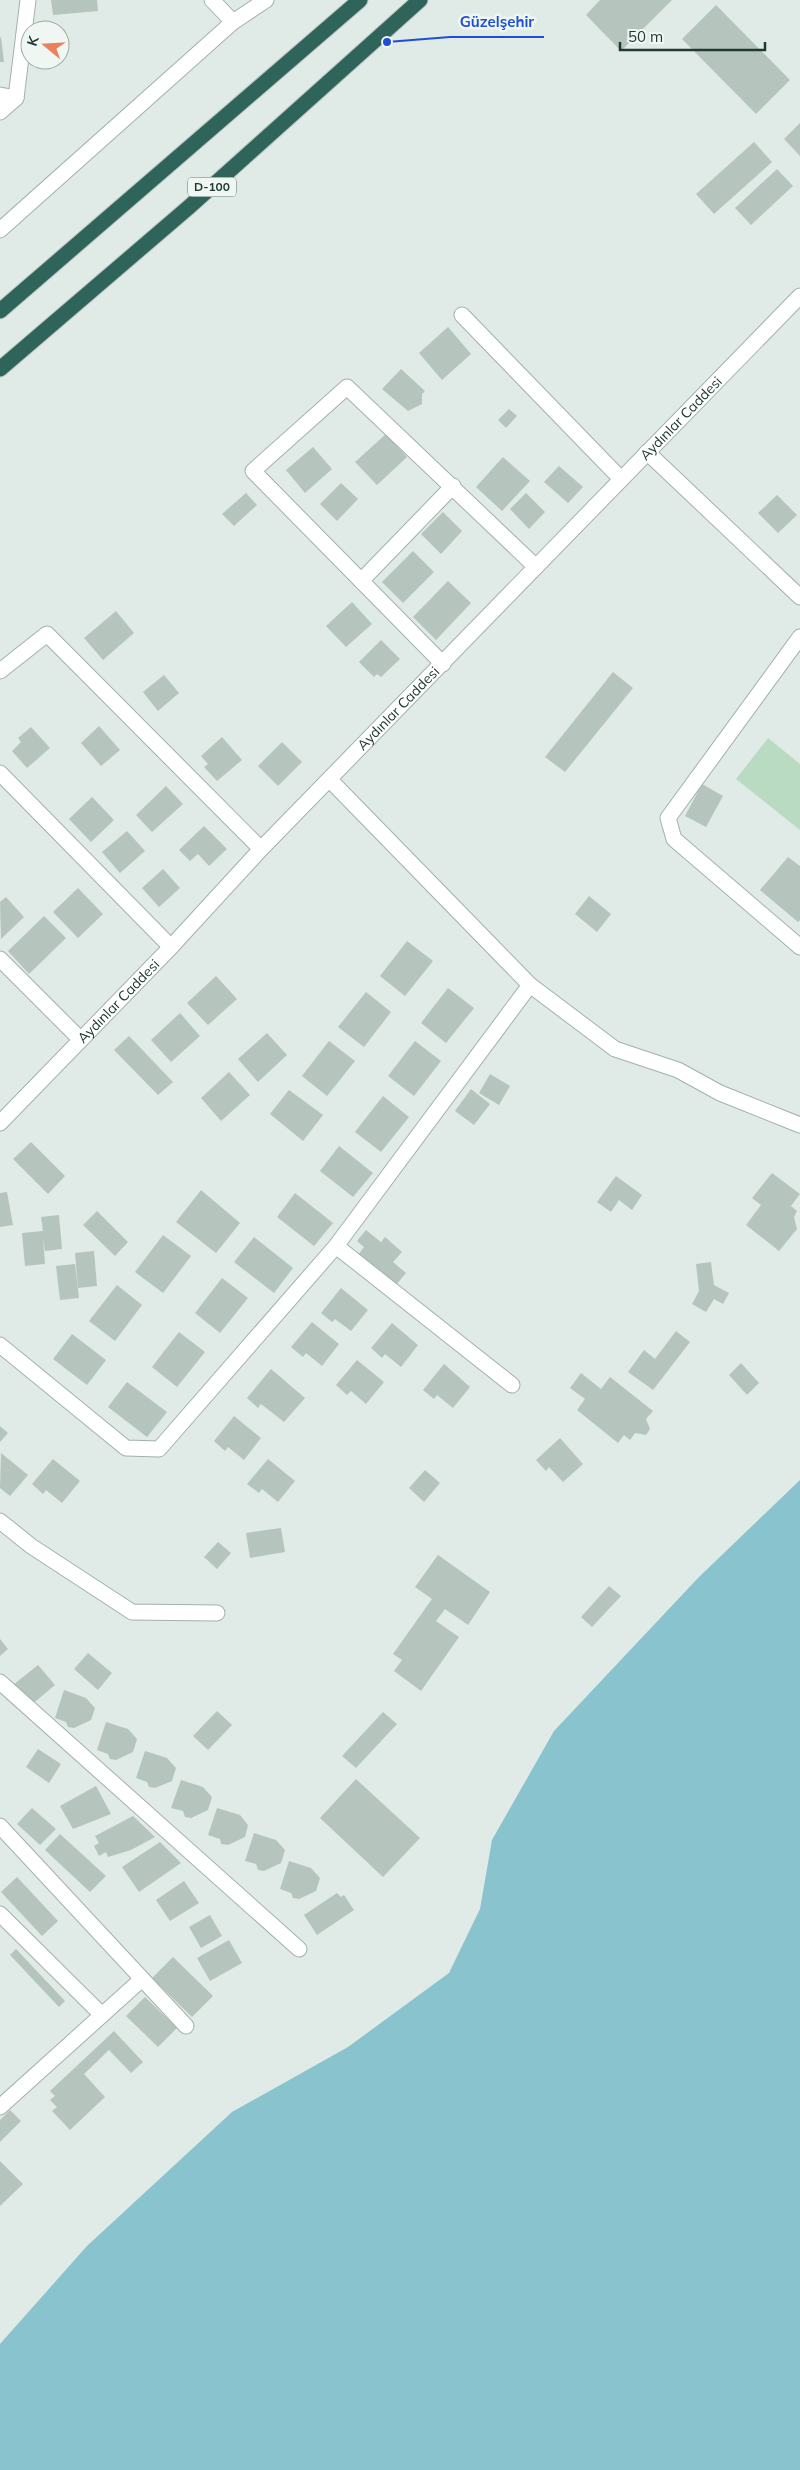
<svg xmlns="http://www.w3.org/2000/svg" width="800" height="2470" font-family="Mulish,sans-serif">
	<rect width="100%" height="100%" fill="#e0eae6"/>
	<path fill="#b9dbc2" d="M768,738L800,764V830L736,779Z"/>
	<path fill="#89c3cd" d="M800,1480V2470H0V2344L87,2246L232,2112L348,2047L449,1973L480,1909L492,1840L554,1731L699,1577Z"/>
	<g fill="#b5c5be">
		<path d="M51,0H97L98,11L53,15Z"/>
		<path d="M600,0H672L621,51L586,15Z"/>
		<path d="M716,5L790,80L756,114L682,39Z"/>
		<path d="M1,37L4,62H0V38Z"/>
		<path d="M800,123V156L784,139Z"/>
		<path d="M754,142L772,162L714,214L696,194Z"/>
		<path d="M777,169L793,186L751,225L735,208Z"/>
		<path d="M448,327L471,354L442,380L419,353Z"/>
		<path d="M401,369L425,391L422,394V404L408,411L382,389Z"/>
		<path d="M509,409L517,416L506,428L498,420Z"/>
		<path d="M386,434L407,457L377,485L355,462Z"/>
		<path d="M313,447L332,469L305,493L286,470Z"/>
		<path d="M503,457L530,481L502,511L476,487Z"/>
		<path d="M559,466L583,487L568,503L544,482Z"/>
		<path d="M341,483L358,499L337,521L320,504Z"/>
		<path d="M246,493L257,505L234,526L222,514Z"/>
		<path d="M526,493L545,512L529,529L510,509Z"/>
		<path d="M777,495L797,515L778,533L758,513Z"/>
		<path d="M443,512L462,531L441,554L421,534Z"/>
		<path d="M413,551L434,572L403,603L382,582Z"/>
		<path d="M448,581L471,603L436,640L413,617Z"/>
		<path d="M352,602L372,624L346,647L326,626Z"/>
		<path d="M116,611L134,633L103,660L84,638Z"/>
		<path d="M381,640L400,659L381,677L377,674L374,677L359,662Z"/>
		<path d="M613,672L633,688L565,772L545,757Z"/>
		<path d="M164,675L179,693L158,711L143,692Z"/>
		<path d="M99,726L120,750L101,766L81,743Z"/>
		<path d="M31,727L50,748L27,768L12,751L21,742L18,738Z"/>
		<path d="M222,737L242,760L217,781L204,767L208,764L201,756Z"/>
		<path d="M282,742L302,762L278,786L258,766Z"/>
		<path d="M702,784L723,796L706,827L685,816Z"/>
		<path d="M166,786L183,804L152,832L136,815Z"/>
		<path d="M92,797L114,820L91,842L69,819Z"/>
		<path d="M204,826L227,849L209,866L198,854L190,861L179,850Z"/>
		<path d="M127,831L145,851L120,873L102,852Z"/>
		<path d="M788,857L800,866V920L798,922L760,890Z"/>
		<path d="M163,869L180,888L159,907L142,888Z"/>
		<path d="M78,888L103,914L78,938L53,912Z"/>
		<path d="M589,896L611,914L597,932L575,914Z"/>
		<path d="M6,897L24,917L1,939L0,902Z"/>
		<path d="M44,916L66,938L29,974L8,951Z"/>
		<path d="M407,941L433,961L405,996L380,976Z"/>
		<path d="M216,976L237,999L208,1025L187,1003Z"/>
		<path d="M448,988L474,1008L446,1043L421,1023Z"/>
		<path d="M366,992L391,1012L364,1047L338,1027Z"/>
		<path d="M180,1013L200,1036L171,1062L151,1040Z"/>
		<path d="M267,1033L287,1055L258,1082L238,1059Z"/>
		<path d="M129,1036L173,1082L158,1095L114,1050Z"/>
		<path d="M329,1041L355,1061L327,1096L302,1076Z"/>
		<path d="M415,1041L441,1061L414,1096L388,1076Z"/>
		<path d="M229,1072L250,1095L221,1121L201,1098Z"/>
		<path d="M490,1074L510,1086L499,1105L479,1093Z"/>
		<path d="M471,1089L490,1104L474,1125L455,1111Z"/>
		<path d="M289,1090L323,1115L303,1141L270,1114Z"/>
		<path d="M383,1096L409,1117L381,1152L355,1132Z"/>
		<path d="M31,1142L65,1176L48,1194L13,1159Z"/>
		<path d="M339,1146L373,1173L353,1197L320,1171Z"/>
		<path d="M772,1173L800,1194L791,1206L797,1211L794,1217L797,1229L779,1251L746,1225L761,1205L752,1198Z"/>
		<path d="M616,1176L642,1195L632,1210L619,1200L611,1212L597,1202Z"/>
		<path d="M201,1190L240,1223L216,1253L176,1222Z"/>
		<path d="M7,1192L13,1225L0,1227V1193Z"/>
		<path d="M295,1193L333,1223L314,1246L277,1217Z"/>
		<path d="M97,1211L128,1242L115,1256L83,1225Z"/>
		<path d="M59,1215L62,1249L45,1251L43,1237L45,1264L25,1266L22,1233L43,1231L41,1217Z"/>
		<path d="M366,1230L381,1242L385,1237L402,1252L393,1262L406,1273L395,1286L358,1255L364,1247L357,1241Z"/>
		<path d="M163,1235L191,1256L163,1293L135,1272Z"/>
		<path d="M254,1237L293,1268L274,1293L234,1262Z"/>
		<path d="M94,1251L97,1286L78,1288L75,1253Z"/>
		<path d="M711,1262L714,1285L729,1293L723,1304L714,1299L706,1312L692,1304L699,1291L696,1264Z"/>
		<path d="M75,1264L79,1298L60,1300L56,1266Z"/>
		<path d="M222,1278L248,1298L220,1333L195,1313Z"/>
		<path d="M117,1285L142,1305L115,1341L89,1321Z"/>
		<path d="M341,1288L368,1310L351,1331L335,1319L332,1322L321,1313Z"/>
		<path d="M312,1322L339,1344L322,1366L306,1353L303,1357L291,1347Z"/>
		<path d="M392,1323L418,1345L401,1367L385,1354L382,1358L371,1348Z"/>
		<path d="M676,1331L690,1342L653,1390L628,1372L644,1350L655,1359Z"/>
		<path d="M179,1332L205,1352L177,1387L152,1367Z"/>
		<path d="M72,1334L106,1360L87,1385L53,1359Z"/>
		<path d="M357,1360L384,1382L366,1404L351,1391L347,1395L336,1385Z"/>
		<path d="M741,1363L759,1383L747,1395L729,1375Z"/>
		<path d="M444,1364L470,1387L453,1408L437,1395L434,1399L423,1390Z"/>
		<path d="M271,1369L305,1398L284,1422L261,1404L258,1408L247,1398Z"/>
		<path d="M581,1373L601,1389L610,1377L653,1411L646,1419L650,1429L646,1435L635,1433L630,1440L624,1435L618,1443L577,1410L585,1399L570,1388Z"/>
		<path d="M127,1382L167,1412L147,1437L108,1407Z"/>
		<path d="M234,1416L261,1438L244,1460L228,1447L225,1451L214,1441Z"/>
		<path d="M0,1426L8,1433L0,1442Z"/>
		<path d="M560,1438L583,1464L563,1482L549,1467L546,1471L536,1460Z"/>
		<path d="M1,1453L28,1475L10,1496L0,1488Z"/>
		<path d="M53,1459L80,1481L62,1503L46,1490L43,1494L32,1484Z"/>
		<path d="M268,1459L295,1481L278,1502L262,1489L259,1493L247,1484Z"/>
		<path d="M425,1470L440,1483L424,1502L409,1488Z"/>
		<path d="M281,1528L285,1552L250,1558L246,1533Z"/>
		<path d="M218,1542L231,1553L217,1569L204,1557Z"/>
		<path d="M438,1555L490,1592L468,1625L445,1609L436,1621L459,1637L421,1691L394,1671L402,1660L393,1654L432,1599L415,1587Z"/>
		<path d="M609,1586L621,1596L592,1627L581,1617Z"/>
		<path d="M0,1639L8,1649L0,1656Z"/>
		<path d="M88,1653L112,1673L98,1690L74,1669Z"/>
		<path d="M38,1665L55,1685L30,1706L13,1685Z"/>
		<path d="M64,1690L86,1698L95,1708L91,1720L74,1728L68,1727L66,1722L55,1718Z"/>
		<path d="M217,1711L232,1725L208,1750L193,1736Z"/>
		<path d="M383,1712L397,1724L356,1768L342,1756Z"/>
		<path d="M106,1722L128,1729L137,1739L133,1752L116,1760L110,1759L108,1754L97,1750Z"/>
		<path d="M38,1749L61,1764L49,1783L26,1767Z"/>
		<path d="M145,1751L167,1758L176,1768L172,1781L155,1788L149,1787L147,1782L136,1778Z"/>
		<path d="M356,1779L420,1838L383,1877L320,1818Z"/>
		<path d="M181,1780L203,1787L212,1797L208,1810L191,1818L185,1817L183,1811L171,1808Z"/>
		<path d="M96,1786L111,1814L73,1829L60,1806Z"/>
		<path d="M32,1808L56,1829L40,1845L17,1824Z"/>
		<path d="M217,1808L240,1815L248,1825L245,1837L228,1845L221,1844L220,1839L208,1835Z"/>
		<path d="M133,1816L155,1837L131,1850L108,1857L106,1852L99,1856L94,1846L99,1843L95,1836Z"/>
		<path d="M254,1833L276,1840L285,1850L281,1863L264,1871L258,1870L256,1864L245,1861Z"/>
		<path d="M60,1834L106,1876L90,1892L45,1850Z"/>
		<path d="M160,1842L181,1863L139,1892L122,1867Z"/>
		<path d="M289,1861L311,1868L320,1878L316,1891L299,1899L293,1898L291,1893L280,1889Z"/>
		<path d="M17,1877L58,1921L42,1936L1,1892Z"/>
		<path d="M184,1881L199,1903L170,1921L156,1900Z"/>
		<path d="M337,1893L341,1897L344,1895L354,1910L317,1935L304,1915Z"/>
		<path d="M210,1915L222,1936L201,1948L189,1927Z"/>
		<path d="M229,1940L242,1963L210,1981L197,1958Z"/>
		<path d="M16,1949L65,2001L59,2007L10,1955Z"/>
		<path d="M173,1957L213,1996L192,2017L152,1978Z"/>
		<path d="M145,1997L177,2028L158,2047L126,2016Z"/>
		<path d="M114,2031L143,2062L131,2073L109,2050L84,2074L105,2097L70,2130L52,2111L57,2107L50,2100L55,2096L50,2091Z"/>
		<path d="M10,2110L21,2121L0,2142V2120Z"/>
		<path d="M0,2161L23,2184L0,2206Z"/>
	</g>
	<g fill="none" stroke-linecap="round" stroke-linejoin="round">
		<defs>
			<g id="minor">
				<path d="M212,0L233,22"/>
				<path d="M0,95L16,98L28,0"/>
				<path d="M0,112L16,98"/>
				<path d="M0,230L233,22L266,0"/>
				<path d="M462,315L621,479"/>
				<path d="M647,452L800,597"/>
				<path d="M361,581L453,486"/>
				<path d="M800,637L668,818L674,839L800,947"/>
				<path d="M443,664L253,471L347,387L536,567"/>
				<path d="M0,671L47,634L261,849"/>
				<path d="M0,773L171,947"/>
				<path d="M330,780L530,985L615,1049L678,1070L720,1093L800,1125"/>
				<path d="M0,959L80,1039"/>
				<path id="s1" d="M0,1123L171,947L261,849L800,296"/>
				<path d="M336,1246L512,1385"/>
				<path d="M0,1345L126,1448L159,1449L336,1246L530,985"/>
				<path d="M0,1521L31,1546L132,1612L217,1613"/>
				<path d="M0,1682L299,1949"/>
				<path d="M0,1826L186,2026"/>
				<path d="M0,1914L102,2015"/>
				<path d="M0,2107L142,1979"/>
			</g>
			<g id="highway">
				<path d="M0,311L360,0"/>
				<path d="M0,369L189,207L420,0"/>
			</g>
		</defs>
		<use href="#minor" stroke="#a3b1ad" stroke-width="17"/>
		<use href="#highway" stroke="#bcc4c2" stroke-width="17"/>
		<use href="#minor" stroke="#fff" stroke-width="15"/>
		<use href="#highway" stroke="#2f645a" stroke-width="15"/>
	</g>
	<g text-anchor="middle" stroke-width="5" stroke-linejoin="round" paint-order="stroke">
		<rect fill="#f0f7f3" stroke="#5f726d" stroke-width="1" x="188" y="177.5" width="48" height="19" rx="4"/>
		<g font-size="12" font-weight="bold" fill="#213933">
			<text x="212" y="191">D-100</text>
		</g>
		<g font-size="14" fill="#213933" stroke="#f0f7f3">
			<text dy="5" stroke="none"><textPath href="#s1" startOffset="980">Aydınlar Caddesi</textPath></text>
			<text dy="5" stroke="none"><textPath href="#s1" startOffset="575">Aydınlar Caddesi</textPath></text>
			<text dy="5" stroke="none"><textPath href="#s1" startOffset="170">Aydınlar Caddesi</textPath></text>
		</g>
	</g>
	<path fill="none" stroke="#1d4ed8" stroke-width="2" d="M387 42L450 37H544"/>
	<circle fill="#1d4ed8" stroke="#f0f7f3" stroke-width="2" cx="387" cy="42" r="5"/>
	<g font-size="15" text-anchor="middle" font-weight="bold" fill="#1d4ed8" stroke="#f0f7f3" stroke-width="5" stroke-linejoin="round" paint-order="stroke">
		<text x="497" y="27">Güzelşehir</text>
	</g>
	<g transform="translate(45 45) rotate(288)"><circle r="24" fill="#f0f7f3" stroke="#9daba6"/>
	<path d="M0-4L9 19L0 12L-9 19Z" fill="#ec805c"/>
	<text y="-8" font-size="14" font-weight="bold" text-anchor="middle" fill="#213933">K</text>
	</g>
	<path d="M620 42v8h145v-8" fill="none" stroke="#213933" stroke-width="2.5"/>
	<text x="628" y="42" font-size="15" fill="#213933" stroke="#f0f7f3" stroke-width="4" paint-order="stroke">50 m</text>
</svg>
